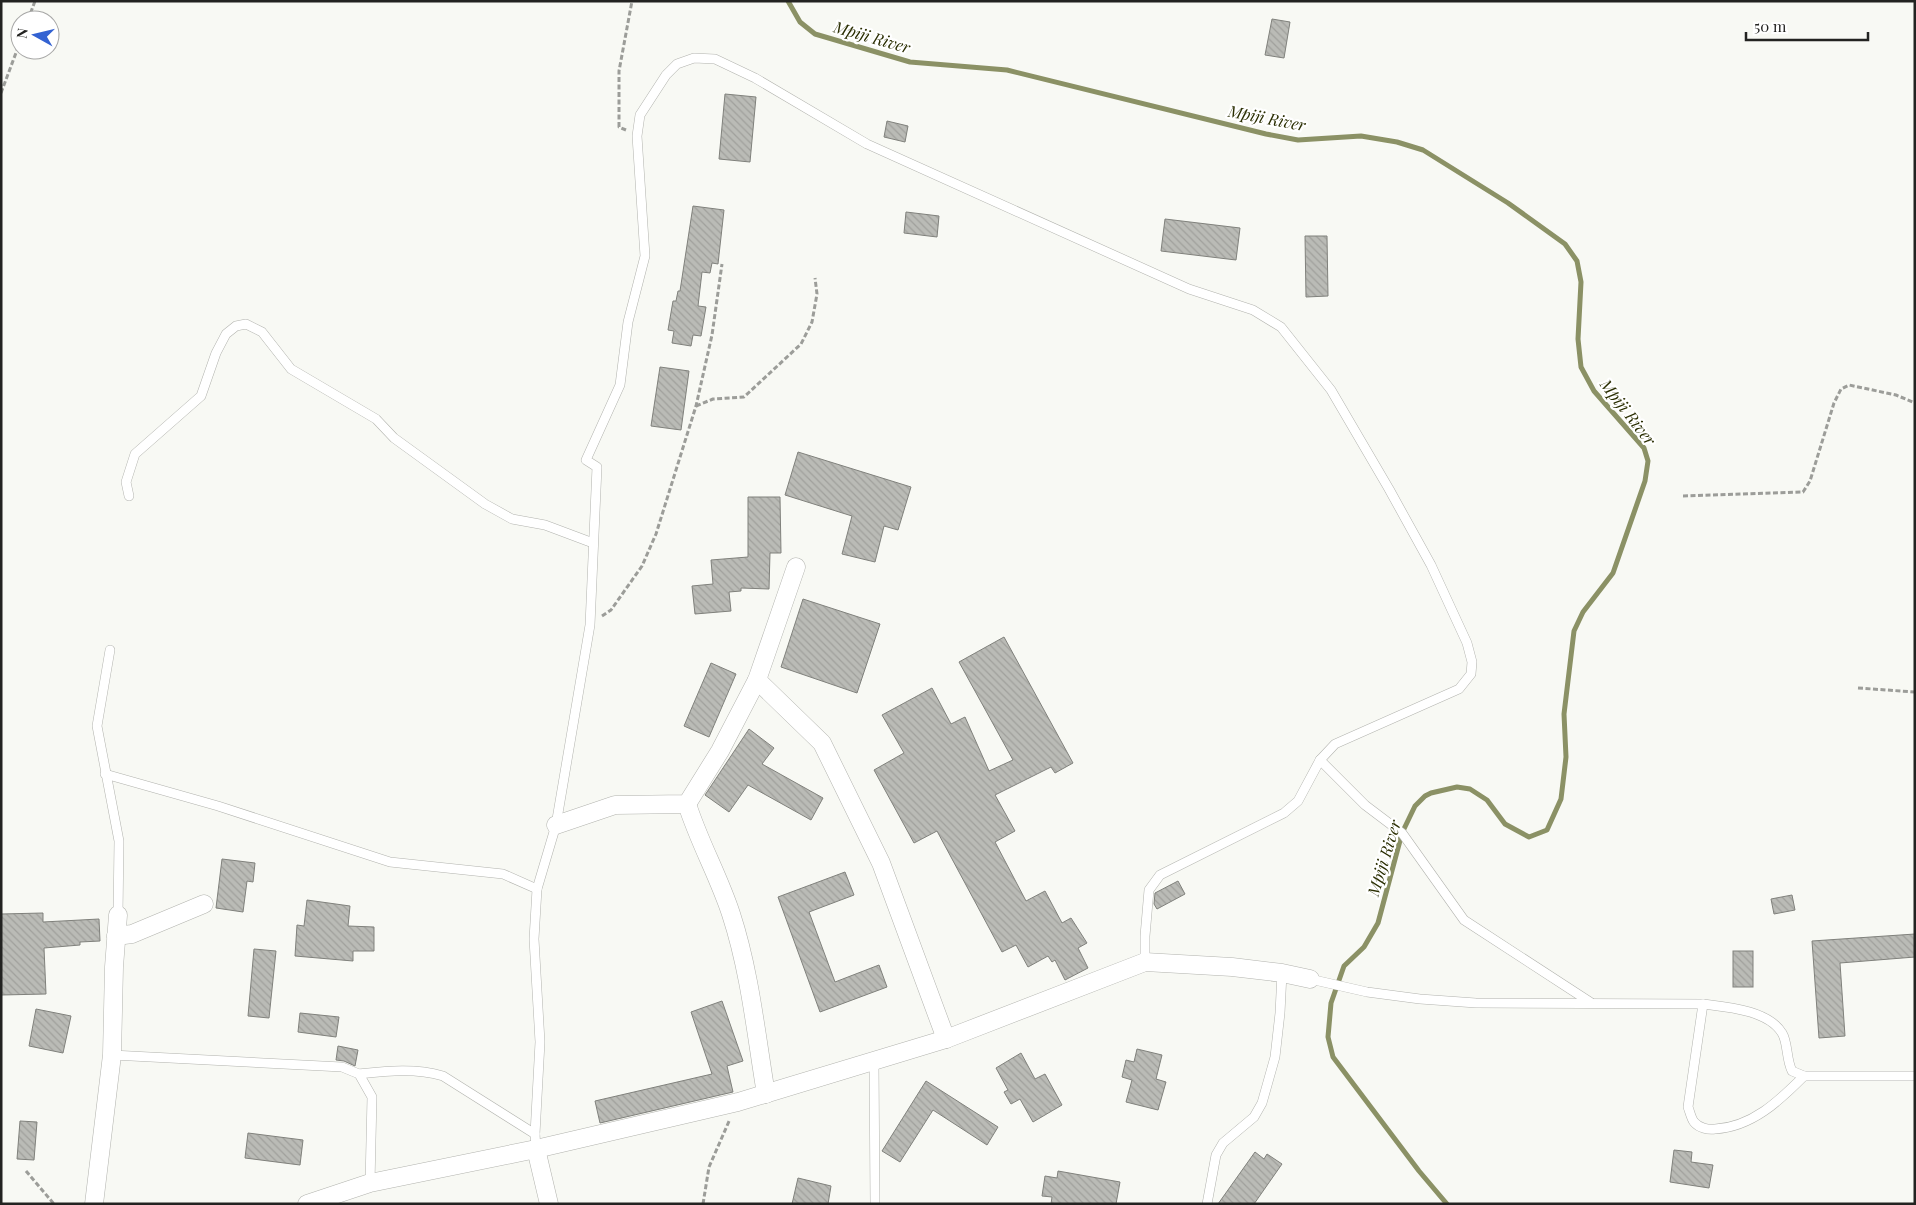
<svg xmlns="http://www.w3.org/2000/svg" width="1916" height="1205" font-family="'Playfair Display',serif">
	<defs>
		<pattern id="building-back-hatch" width="6" height="6" patternUnits="userSpaceOnUse" patternTransform="scale(1.25)"><rect width="6" height="6" fill="#babbb6"/><path d="M-1 5l2 2M0 0l6 6M5-1l2 2" fill="none" stroke="#a0a09c"/></pattern>
	</defs>
	<rect width="100%" height="100%" fill="#f8f9f4"/>
	<g fill="none" stroke-linecap="round" stroke-linejoin="round">
		<path stroke="#8b9165" stroke-width="5" d="M788,1L800,22L815,34L910,62L1007,70L1266,134L1298,140L1361,136L1397,142L1423,150L1508,203L1565,244L1577,261L1581,282L1578,339L1581,367L1594,391L1644,448L1648,461L1645,481L1613,573L1583,612L1574,631L1564,714L1566,757L1561,799L1547,830L1529,837L1505,824L1487,800L1470,789L1457,787L1431,793L1425,796L1415,806L1402,833L1378,923L1364,947L1344,966L1331,1003L1328,1037L1333,1057L1419,1171L1447,1204"/>
	</g>
	<g fill="url(#building-back-hatch)" stroke="#80817c">
		<path d="M1272,19L1290,22L1284,58L1265,55Z"/>
		<path d="M725,94L756,97L750,162L719,159Z"/>
		<path d="M887,121L908,126L905,142L884,137Z"/>
		<path d="M693,206L724,210L718,264L712,263L710,273L702,272L698,306L706,307L701,336L693,335L691,346L672,343L674,331L668,330L673,301H676L678,291H680Z"/>
		<path d="M906,212L939,216L937,237L904,233Z"/>
		<path d="M1165,219L1240,228L1236,260L1161,251Z"/>
		<path d="M1305,236H1327L1328,296L1306,297Z"/>
		<path d="M660,367L689,371L681,430L651,426Z"/>
		<path d="M798,452L911,487L898,530L884,526L875,562L842,554L852,516L785,495Z"/>
		<path d="M748,497H780L781,553H770L769,589L741,588V591L729,592L731,611L695,614L692,586L713,584L711,560L748,557Z"/>
		<path d="M803,599L880,624L857,693L781,667Z"/>
		<path d="M1004,637L1073,763L1055,773L1051,767L995,795L1015,831L995,842L1026,901L1045,891L1062,923L1071,918L1087,943L1078,948L1088,968L1065,980L1055,960L1052,962L1048,956L1028,967L1016,945L1002,952L937,831L914,843L874,770L904,753L882,715L932,688L951,724L965,717L989,771L1013,760L959,662Z"/>
		<path d="M711,663L736,674L709,737L684,726Z"/>
		<path d="M749,729L774,748L762,764L823,798L811,820L748,785L729,812L705,795Z"/>
		<path d="M222,859L255,863L253,882L247,881L243,912L216,908Z"/>
		<path d="M845,872L854,895L809,912L835,982L879,965L887,987L820,1012L778,897Z"/>
		<path d="M1178,881L1185,894L1157,909L1154,904L1155,893Z"/>
		<path d="M1792,895L1795,910L1774,914L1771,899Z"/>
		<path d="M307,900L350,906L348,926L374,927V951H353V961L295,956L297,925L304,926Z"/>
		<path d="M43,913V922L99,919L100,941L80,942V945L44,948L46,994L1,995V914Z"/>
		<path d="M1915,934V957L1840,963L1845,1036L1819,1038L1812,941Z"/>
		<path d="M254,949L276,951L269,1018L248,1016Z"/>
		<rect x="1733" y="951" width="20" height="36"/>
		<path d="M722,1001L743,1061L727,1066L733,1092L600,1123L595,1101L712,1074L691,1012Z"/>
		<path d="M36,1009L71,1016L63,1053L29,1046Z"/>
		<path d="M300,1013L339,1017L336,1037L298,1032Z"/>
		<path d="M338,1046L358,1050L355,1066L344,1061L336,1060Z"/>
		<path d="M1137,1049L1162,1055L1156,1079L1166,1082L1158,1110L1126,1102L1132,1080L1122,1077L1126,1060L1134,1062Z"/>
		<path d="M1021,1053L1035,1079L1045,1074L1062,1105L1033,1122L1020,1099L1011,1104L1004,1092L1008,1090L996,1068Z"/>
		<path d="M926,1081L998,1127L987,1145L933,1110L900,1162L882,1151Z"/>
		<path d="M20,1121L37,1122L34,1160L17,1159Z"/>
		<path d="M248,1133L303,1140L300,1165L245,1158Z"/>
		<path d="M1674,1150L1692,1152L1691,1162L1713,1165L1709,1188L1670,1182Z"/>
		<path d="M1255,1152L1264,1159L1267,1154L1282,1164L1254,1204H1218Z"/>
		<path d="M1058,1171L1120,1182L1116,1204H1051L1052,1197L1042,1196L1045,1176L1057,1178Z"/>
		<path d="M798,1178L831,1186L828,1204H792Z"/>
	</g>
	<g fill="none" stroke-linecap="round" stroke-linejoin="round">
		<defs>
			<g id="lane">
				<path d="M129,496L126,482L135,454L201,396L216,353L226,334L236,326L246,324L262,332L291,369L376,419L394,438L485,504L512,519L545,525L593,543"/>
				<path d="M110,650L97,726L119,841L118,915"/>
				<path d="M1320,760L1365,805L1402,833L1464,920L1590,1002"/>
				<path d="M105,774L218,806L390,862L503,874L537,889"/>
				<path d="M1310,979L1367,992L1420,999L1476,1003L1703,1004C1727,1007 1768,1010 1782,1033C1788,1042 1786,1059 1792,1071L1804,1076H1915"/>
				<path d="M1703,1004L1688,1107C1690,1112 1691,1118 1694,1122C1699,1128 1708,1130 1715,1129C1752,1127 1779,1101 1804,1076"/>
				<path d="M112,1055L342,1067L359,1074L372,1097L370,1183"/>
				<path d="M874,1062L875,1204"/>
				<path d="M359,1074C388,1071 415,1068 443,1076L535,1134"/>
				<path d="M536,1149L535,1134L540,1042L534,939L537,889L556,825L590,625L597,467L586,460L620,385L628,322L645,256L637,136L640,115L666,75L677,64L694,58L715,59L755,78L867,144L1189,289L1253,310L1281,327L1331,390L1389,489L1431,565L1467,643L1472,662L1471,674L1459,689L1335,744L1320,760L1298,801L1284,813L1160,875L1149,890L1145,936V962"/>
				<path d="M1207,1204L1216,1155L1223,1143L1254,1117L1262,1103L1275,1057L1280,1013L1282,973"/>
			</g>
			<g id="street">
				<path d="M757,680L822,743L881,863L946,1039"/>
				<path d="M687,804C699,842 719,877 731,914C750,972 756,1034 766,1094"/>
				<path d="M556,825L615,805L687,804L720,751L757,680L796,567"/>
				<path d="M116,936L132,934L204,904"/>
				<path d="M536,1149L549,1204"/>
				<path d="M94,1204L112,1055L114,967L118,915"/>
				<path d="M307,1204L370,1183L536,1149L738,1102L946,1039L1145,962L1232,967L1282,973L1310,979"/>
			</g>
		</defs>
		<use href="#lane" stroke="#b2b3ae" stroke-width="10"/>
		<use href="#street" stroke="#b2b3ae" stroke-width="19"/>
		<g stroke="#9c9d99" stroke-width="3" stroke-dasharray="5 2.5" stroke-linecap="butt">
			<path d="M28,20L35,1"/>
			<path d="M1,93L20,42"/>
			<path d="M626,130L619,127V71L632,1"/>
			<path d="M696,406L713,399L744,397L801,344L812,322L817,294L815,278"/>
			<path d="M1683,496L1803,492L1810,481L1834,403L1841,389L1849,385L1896,395L1915,403"/>
			<path d="M602,616L611,610L642,566L656,534L696,406L712,335L722,264"/>
			<path d="M1858,688L1915,692"/>
			<path d="M26,1171L54,1204"/>
			<path d="M703,1204L709,1167L730,1119"/>
		</g>
		<use href="#lane" stroke="#fff" stroke-width="9"/>
		<use href="#street" stroke="#fff" stroke-width="18"/>
	</g>
	<g text-anchor="middle" stroke-width="4.5" stroke-linejoin="round" paint-order="stroke">
		<g font-size="16" font-style="italic" fill="#292d00" stroke="#fff">
			<text transform="translate(872 37) rotate(16)" y="6">Mpiji River</text>
			<text transform="translate(1267 118) rotate(11)" y="6">Mpiji River</text>
			<text transform="translate(1628 412) rotate(52)" y="6">Mpiji River</text>
			<text transform="translate(1384 858) rotate(-73)" y="6">Mpiji River</text>
		</g>
	</g>
	<rect width="1916" height="1205" fill="none" stroke="#232321" stroke-width="5"/>
	<g transform="translate(35 35) rotate(278)"><circle r="24" fill="#ffffff" stroke="#a7a7a6"/>
	<path d="M0-4L9 19L0 12L-9 19Z" fill="#3362d2"/>
	<text y="-8" font-size="14" font-weight="bold" text-anchor="middle" fill="#232321">N</text>
	</g>
	<path d="M1746 32v8h122v-8" fill="none" stroke="#232321" stroke-width="2.5"/>
	<text x="1754" y="32" font-size="15" fill="#232321" stroke="#ffffff" stroke-width="4" paint-order="stroke">50 m</text>
</svg>
